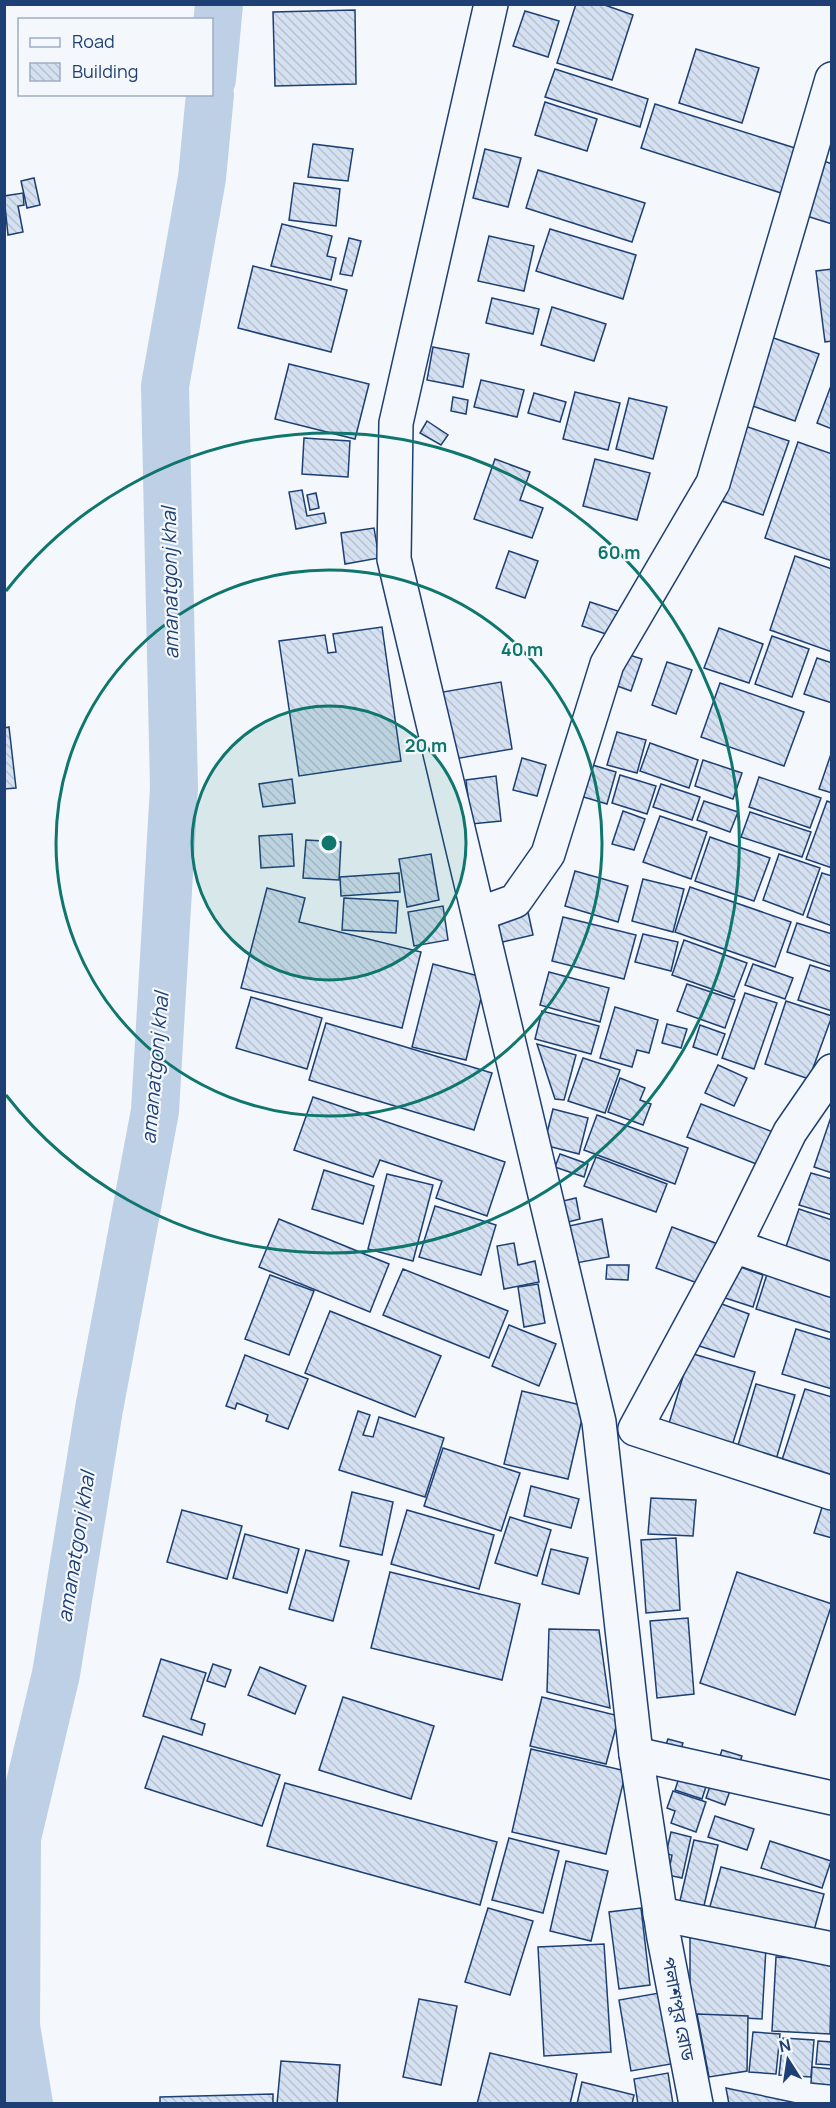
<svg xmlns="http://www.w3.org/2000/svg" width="836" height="2108" font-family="Manrope,'Noto Sans Bengali',sans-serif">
	<defs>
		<pattern id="building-back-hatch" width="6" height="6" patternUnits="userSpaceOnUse" patternTransform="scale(1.5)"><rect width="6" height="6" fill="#d5e0f0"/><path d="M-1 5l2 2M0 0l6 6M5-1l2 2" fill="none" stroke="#b6c1d1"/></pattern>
	</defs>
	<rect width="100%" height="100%" fill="#f4f7fb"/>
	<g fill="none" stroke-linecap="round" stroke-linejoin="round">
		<g stroke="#bed0e5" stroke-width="48">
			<path d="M212,79L219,4"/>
			<path d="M29,2104L16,2026L17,1838L56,1674L99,1409L155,1111L174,788L165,386L202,178L210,94"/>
		</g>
	</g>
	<g fill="url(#building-back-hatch)" stroke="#1d3f73" stroke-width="1.5">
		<path d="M576,4H602L633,15L612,80L557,63Z"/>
		<path d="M355,10L356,84L275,86L273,12Z"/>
		<path d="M525,11L559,21L548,57L513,46Z"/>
		<path d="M696,49L759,68L742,123L679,103Z"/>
		<path d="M555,69L648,99L640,127L545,97Z"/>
		<path d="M545,102L597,119L587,151L535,135Z"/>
		<path d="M655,104L795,148L781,193L641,148Z"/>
		<path d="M313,144L353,149L348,181L308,177Z"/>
		<path d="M485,149L521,158L508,207L473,198Z"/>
		<path d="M816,158L832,164V224L797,213Z"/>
		<path d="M538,170L645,203L632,242L526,208Z"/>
		<path d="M34,178L40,205L27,208L21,181Z"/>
		<path d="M294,183L340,189L336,226L289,220Z"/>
		<path d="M23,193L24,205L18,206L23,232L8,235L4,196Z"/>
		<path d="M282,224L332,236L327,256L336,258L331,280L271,266Z"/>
		<path d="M550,229L636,255L623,299L536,271Z"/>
		<path d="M489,236L534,246L524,291L478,281Z"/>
		<path d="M349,238L361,241L352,276L340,274Z"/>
		<path d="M253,266L347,290L331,352L238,328Z"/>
		<path d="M832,269V341L825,342L816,271Z"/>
		<path d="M492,298L539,309L533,334L486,323Z"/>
		<path d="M552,307L606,324L594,361L541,345Z"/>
		<path d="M768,336L819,354L795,421L744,403Z"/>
		<path d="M433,347L469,354L463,387L427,380Z"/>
		<path d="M289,364L369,384L355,439L275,419Z"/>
		<path d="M481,380L524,390L517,417L474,407Z"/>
		<path d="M832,383V429L817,423Z"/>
		<path d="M575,392L620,403L608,450L563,439Z"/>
		<path d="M534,393L566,402L560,422L528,413Z"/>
		<path d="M453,397L468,400L466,414L451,411Z"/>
		<path d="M629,398L667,407L653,459L616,449Z"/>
		<path d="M427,421L448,435L441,445L420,433Z"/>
		<path d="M745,426L789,441L763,515L719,500Z"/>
		<path d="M304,438L350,441L348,477L302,474Z"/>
		<path d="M798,442L832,454V561L765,538Z"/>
		<path d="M495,459L530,472L520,500L543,508L532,538L474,519Z"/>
		<path d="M595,459L650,473L637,520L583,506Z"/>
		<path d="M302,490L307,516L324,513L326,523L296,529L289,492Z"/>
		<path d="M316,493L319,508L310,510L307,495Z"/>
		<path d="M374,528L379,558L345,564L341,533Z"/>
		<path d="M509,551L538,561L525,598L496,588Z"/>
		<path d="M795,556L832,569V652L770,630Z"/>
		<path d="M590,602L630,615L621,639L582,626Z"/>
		<path d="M382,627L401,761L299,776L279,641L325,635L328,653L336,652L333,634Z"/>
		<path d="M719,628L763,644L749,683L704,668Z"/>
		<path d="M772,636L809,649L792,697L755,684Z"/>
		<path d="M620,652L642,659L631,691L609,683Z"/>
		<path d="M817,658L832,663V703L804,694Z"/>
		<path d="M667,662L692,670L676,714L652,705Z"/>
		<path d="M501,682L512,749L449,760L437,693Z"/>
		<path d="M720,683L804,712L784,766L701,737Z"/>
		<path d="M9,727L16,788L4,789V728Z"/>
		<path d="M617,732L646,740L637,773L607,765Z"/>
		<path d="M650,743L698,760L689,788L640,771Z"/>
		<path d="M831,754H832V793L819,789Z"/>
		<path d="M522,758L546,765L537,796L513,790Z"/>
		<path d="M703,760L742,773L733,799L695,786Z"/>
		<path d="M586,763L616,772L607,804L577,795Z"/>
		<path d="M620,775L656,786L647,814L612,803Z"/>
		<path d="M496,776L501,821L471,824L466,780Z"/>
		<path d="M759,777L821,798L810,828L749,807Z"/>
		<path d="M292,779L295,803L263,807L259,784Z"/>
		<path d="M661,784L700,797L692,820L653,807Z"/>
		<path d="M704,801L738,812L730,832L697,820Z"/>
		<path d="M827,801L832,803V868L806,859Z"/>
		<path d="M623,811L645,819L634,850L612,844Z"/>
		<path d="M750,812L811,832L802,857L741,837Z"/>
		<path d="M660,816L707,832L691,879L643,862Z"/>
		<path d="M292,834L294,866L261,868L259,836Z"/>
		<path d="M710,837L770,858L754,901L695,881Z"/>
		<path d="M306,840L341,842L339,880L303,878Z"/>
		<path d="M431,854L439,900L407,907L399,859Z"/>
		<path d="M779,854L820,868L803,915L763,900Z"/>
		<path d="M575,871L628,886L618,922L565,906Z"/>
		<path d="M399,873L400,892L341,896L340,877Z"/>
		<path d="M822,873L832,876V926L807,917Z"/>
		<path d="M643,879L684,889L673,932L632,921Z"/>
		<path d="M690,887L791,922L775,967L675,932Z"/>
		<path d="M267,888L305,898L299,922L421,952L402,1028L241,988Z"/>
		<path d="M344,898L398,901L396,933L342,930Z"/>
		<path d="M443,906L448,940L414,946L408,912Z"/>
		<path d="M528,912L533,935L498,943L493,919Z"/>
		<path d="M563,917L636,935L624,979L552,961Z"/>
		<path d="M797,923L832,934V967L787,952Z"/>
		<path d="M643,934L678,942L671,971L635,962Z"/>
		<path d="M684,940L747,963L734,997L672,975Z"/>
		<path d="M433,964L486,978L466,1060L412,1047Z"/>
		<path d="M753,964L793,978L785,999L745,985Z"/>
		<path d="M810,965L832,972V1011L798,1000Z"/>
		<path d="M549,972L609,988L600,1022L540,1005Z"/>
		<path d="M687,984L735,1000L725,1028L677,1011Z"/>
		<path d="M745,993L777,1003L754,1069L722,1058Z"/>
		<path d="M251,997L322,1018L307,1069L236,1048Z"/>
		<path d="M786,1001L832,1016L809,1079L765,1064Z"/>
		<path d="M615,1007L658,1020L649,1053L637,1050L632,1067L600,1058Z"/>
		<path d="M542,1011L599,1026L591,1054L535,1039Z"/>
		<path d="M326,1023L492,1073L474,1130L309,1080Z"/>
		<path d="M667,1024L687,1029L681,1048L662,1043Z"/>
		<path d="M700,1025L725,1034L717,1055L693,1047Z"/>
		<path d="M537,1044L576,1055L564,1100L555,1099Z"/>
		<path d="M583,1058L620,1070L605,1113L568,1101Z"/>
		<path d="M718,1065L747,1078L734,1106L705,1093Z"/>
		<path d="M620,1078L645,1088L640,1100L651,1104L643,1125L608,1112Z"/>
		<path d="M313,1097L505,1162L487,1216L436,1198L442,1181L380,1160L373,1177L294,1150Z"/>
		<path d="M701,1104L773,1132L759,1165L687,1137Z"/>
		<path d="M553,1109L588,1118L579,1154L544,1145Z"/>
		<path d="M832,1114V1173L814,1167Z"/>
		<path d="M597,1115L688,1148L675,1184L584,1150Z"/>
		<path d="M560,1154L588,1164L584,1177L555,1167Z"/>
		<path d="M596,1157L667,1184L656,1212L584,1186Z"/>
		<path d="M324,1170L374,1186L363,1224L312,1209Z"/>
		<path d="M811,1173L832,1179V1215L799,1205Z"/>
		<path d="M387,1174L433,1185L413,1261L368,1249Z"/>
		<path d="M576,1198L580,1219L568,1222L563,1201Z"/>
		<path d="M435,1206L496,1225L481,1275L419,1257Z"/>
		<path d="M799,1209L832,1220V1278L781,1261Z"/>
		<path d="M279,1219L389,1264L370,1312L259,1267Z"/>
		<path d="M602,1219L609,1257L576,1263L569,1226Z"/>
		<path d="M672,1227L718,1244L703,1285L656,1268Z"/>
		<path d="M514,1243L518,1265L535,1261L539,1282L504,1289L497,1246Z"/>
		<path d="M726,1262L763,1275L753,1307L716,1295Z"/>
		<path d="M607,1265H629L628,1280L606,1279Z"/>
		<path d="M403,1269L508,1311L489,1358L383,1315Z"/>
		<path d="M768,1271L832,1291V1333L756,1309Z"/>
		<path d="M270,1275L314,1291L289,1355L245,1339Z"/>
		<path d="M538,1284L545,1323L524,1327L518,1287Z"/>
		<path d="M711,1300L749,1314L734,1357L696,1345Z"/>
		<path d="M330,1311L441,1356L415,1417L305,1373Z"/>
		<path d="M509,1325L556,1344L539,1386L492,1366Z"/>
		<path d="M796,1329L832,1340V1389L782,1374Z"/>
		<path d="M690,1353L755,1372L731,1449L667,1430Z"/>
		<path d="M245,1355L308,1379L288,1429L266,1421L268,1415L237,1403L235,1409L226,1406Z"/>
		<path d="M756,1384L795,1395L773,1470L734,1459Z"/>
		<path d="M805,1389L832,1397V1478L781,1463Z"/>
		<path d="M522,1391L585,1406L568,1479L504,1464Z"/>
		<path d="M358,1411L370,1415L363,1435L373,1437L379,1417L444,1438L425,1497L339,1470Z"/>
		<path d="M443,1448L520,1473L501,1531L424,1506Z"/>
		<path d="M531,1486L579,1499L571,1528L524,1516Z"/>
		<path d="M352,1492L393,1502L382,1555L340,1546Z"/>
		<path d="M651,1498L696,1500L693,1536L648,1534Z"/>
		<path d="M825,1498L832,1500V1538L814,1533Z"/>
		<path d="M182,1510L242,1526L227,1579L167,1562Z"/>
		<path d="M407,1510L494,1535L479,1589L391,1564Z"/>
		<path d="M510,1517L551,1530L537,1576L495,1563Z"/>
		<path d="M245,1534L299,1549L287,1593L233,1578Z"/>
		<path d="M676,1538L680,1610L646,1613L641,1540Z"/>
		<path d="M551,1549L588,1558L579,1594L542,1584Z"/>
		<path d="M306,1550L349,1561L333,1621L289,1609Z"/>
		<path d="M390,1572L520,1604L502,1680L371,1648Z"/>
		<path d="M737,1572L832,1604L795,1715L700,1683Z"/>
		<path d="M688,1618L694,1694L657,1698L650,1621Z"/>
		<path d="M549,1629L599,1630L610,1708L547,1692Z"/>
		<path d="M161,1659L206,1673L191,1719L205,1724L202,1735L143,1716Z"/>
		<path d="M213,1664L231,1670L225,1687L207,1681Z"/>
		<path d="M260,1667L306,1686L295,1714L248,1695Z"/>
		<path d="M343,1697L434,1726L411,1799L319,1770Z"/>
		<path d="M542,1697L619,1716L606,1764L530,1746Z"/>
		<path d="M163,1736L280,1775L262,1826L145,1788Z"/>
		<path d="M668,1739L683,1743L675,1767L660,1762Z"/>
		<path d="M531,1749L626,1771L606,1854L512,1832Z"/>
		<path d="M722,1750L742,1756L725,1805L706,1798Z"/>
		<path d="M686,1756L711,1771L702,1799L675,1790Z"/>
		<path d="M285,1783L497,1842L480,1905L267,1846Z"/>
		<path d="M673,1791L706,1802L696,1832L671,1823L675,1811L667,1808Z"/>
		<path d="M715,1816L754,1829L747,1850L708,1837Z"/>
		<path d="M671,1832L691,1837L682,1878L668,1875L672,1855L666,1854Z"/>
		<path d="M509,1838L559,1851L543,1913L492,1900Z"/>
		<path d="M694,1840L718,1845L703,1910L679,1905Z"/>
		<path d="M770,1841L831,1861L822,1888L761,1868Z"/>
		<path d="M566,1861L608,1871L591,1941L550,1931Z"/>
		<path d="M721,1867L824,1894L810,1945L707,1917Z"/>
		<path d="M488,1908L533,1921L510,1995L465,1982Z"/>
		<path d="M641,1908L650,1985L619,1989L609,1912Z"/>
		<path d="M690,1926L766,1947L762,2019L690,2015Z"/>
		<path d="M604,1944L611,2052L544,2056L538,1947Z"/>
		<path d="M776,1957L832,1960L830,2034L772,2031Z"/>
		<path d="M659,1993L671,2064L631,2071L619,2000Z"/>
		<path d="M419,1999L457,2006L441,2085L403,2077Z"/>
		<path d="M697,2014L748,2016L747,2071L709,2077Z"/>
		<path d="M753,2032L780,2034L776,2074L749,2072Z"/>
		<path d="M783,2038L814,2040L811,2077L779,2075Z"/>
		<path d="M818,2041L832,2042V2065L816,2064Z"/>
		<path d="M490,2053L577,2074L570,2104H477Z"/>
		<path d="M281,2061L340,2065L337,2104H277Z"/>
		<path d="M812,2067L832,2069L831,2085L811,2083Z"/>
		<path d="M668,2073L673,2104H638L634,2079Z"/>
		<path d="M582,2082L634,2095L632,2104H577Z"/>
		<path d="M726,2088L801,2104H729Z"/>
		<path d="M273,2094V2104H160V2097Z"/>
	</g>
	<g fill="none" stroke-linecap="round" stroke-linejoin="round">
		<defs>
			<g id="minor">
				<path d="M491,4L396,423L394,559L599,1422L636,1754L664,1938L696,2104"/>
				<path d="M479,914L515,901L548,854L607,664L713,483L832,79"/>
				<path d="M832,1071L790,1132L734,1246L635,1429L832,1493"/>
				<path d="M734,1246L832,1280"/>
				<path d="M636,1754L832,1798"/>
				<path d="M660,1914L832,1949"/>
			</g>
		</defs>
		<use href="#minor" stroke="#1d3f73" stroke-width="36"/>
		<use href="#minor" stroke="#f4f7fb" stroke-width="33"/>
	</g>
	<circle cx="329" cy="843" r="137" fill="#0f766e" fill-opacity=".12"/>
	<g fill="none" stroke="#0f766e" stroke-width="3">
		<circle cx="329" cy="843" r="137"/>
		<circle cx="329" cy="843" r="273"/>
		<path d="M6 591A410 410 0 1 1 6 1095"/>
	</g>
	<g text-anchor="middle" stroke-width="4.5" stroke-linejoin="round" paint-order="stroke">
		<g font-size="18" fill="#1d3f73" stroke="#f4f7fb">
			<text transform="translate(678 2009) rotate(79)" y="6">পলাশপুর রোড</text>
		</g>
		<g font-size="20" font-style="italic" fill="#1d3f73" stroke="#f4f7fb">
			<text transform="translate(170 583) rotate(-91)" y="7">amanatgonj khal</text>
			<text transform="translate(155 1068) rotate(-85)" y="7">amanatgonj khal</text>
			<text transform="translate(76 1547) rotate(-81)" y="7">amanatgonj khal</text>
		</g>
	</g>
	<circle cx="329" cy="843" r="9" fill="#0f766e" stroke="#f4f7fb" stroke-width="3"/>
	<g font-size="18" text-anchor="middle" font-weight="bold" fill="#0f766e" stroke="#f4f7fb" stroke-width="4.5" stroke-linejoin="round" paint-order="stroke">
		<text x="619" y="559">60 m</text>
		<text x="522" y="656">40 m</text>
		<text x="426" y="752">20 m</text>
	</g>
	<rect width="836" height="2108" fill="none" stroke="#1d3f73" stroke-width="12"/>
	<rect x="18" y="18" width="195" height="78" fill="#f4f7fb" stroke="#9eadc5" stroke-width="1.5"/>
	<rect x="30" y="38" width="30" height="9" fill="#f4f7fb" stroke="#9eadc5" stroke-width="1.5"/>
	<text x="72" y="48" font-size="18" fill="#1d3f73">Road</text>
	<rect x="30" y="63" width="30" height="18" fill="url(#building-back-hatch)" stroke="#9eadc5" stroke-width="1.5"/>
	<text x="72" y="78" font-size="18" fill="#1d3f73">Building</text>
	<g transform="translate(788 2060) rotate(348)" stroke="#f4f7fb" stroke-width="4.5" paint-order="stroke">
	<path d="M0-4.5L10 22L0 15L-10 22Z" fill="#1d3f73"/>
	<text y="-9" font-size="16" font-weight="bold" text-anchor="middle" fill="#1d3f73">N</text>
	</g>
</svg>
